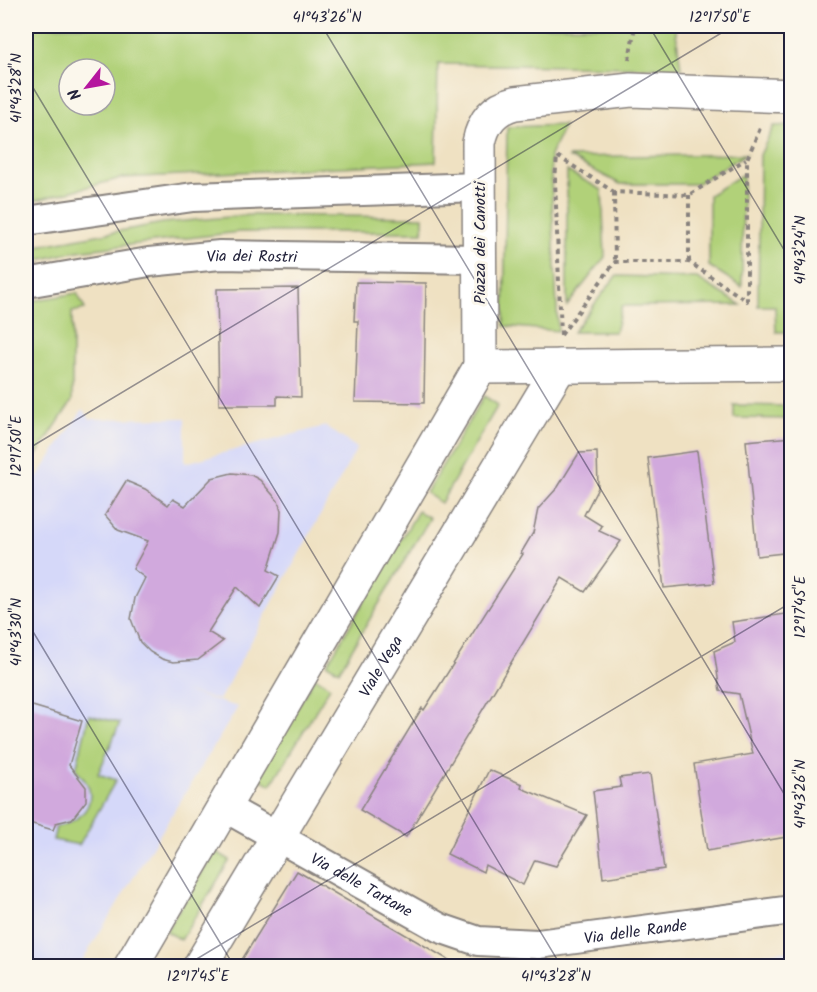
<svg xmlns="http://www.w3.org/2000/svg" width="817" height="992" font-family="Kalam,sans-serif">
	<rect width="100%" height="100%" fill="#fbf7ec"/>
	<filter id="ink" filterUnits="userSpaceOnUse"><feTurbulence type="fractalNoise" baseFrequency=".0167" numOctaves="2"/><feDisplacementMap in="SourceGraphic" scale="12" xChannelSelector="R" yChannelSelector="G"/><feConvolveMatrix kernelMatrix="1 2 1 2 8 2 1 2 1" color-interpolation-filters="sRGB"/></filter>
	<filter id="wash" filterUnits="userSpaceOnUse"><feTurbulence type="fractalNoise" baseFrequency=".008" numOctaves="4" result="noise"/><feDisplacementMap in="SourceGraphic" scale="24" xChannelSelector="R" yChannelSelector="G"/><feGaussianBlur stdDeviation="1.35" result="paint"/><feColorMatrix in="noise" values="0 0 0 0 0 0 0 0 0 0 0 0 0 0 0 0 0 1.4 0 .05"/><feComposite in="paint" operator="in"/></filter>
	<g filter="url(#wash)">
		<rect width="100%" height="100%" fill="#efe1c2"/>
		<g fill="#d5d8f9">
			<path d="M83,409L90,419L185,418V463L325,426L357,448L219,700L183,691L238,707L79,966H26V494Z"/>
			<path d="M791,950V966H671L747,956Z"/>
		</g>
		<g fill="#b1d179" stroke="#6a7a5a" stroke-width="1.5" fill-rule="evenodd">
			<path d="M26,26H675L681,68L438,64L436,162L122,178L26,203ZM69,69H105V105H69Z"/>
			<path d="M564,125L550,156L558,331L504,326L507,127Z"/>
			<path d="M791,125V332H776L775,306H758L760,155L774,126Z"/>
			<path d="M746,154L696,184H620L568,157Z"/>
			<path d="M567,171L602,190L605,257L567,306Z"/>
			<path d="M743,174L742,287L709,266V195Z"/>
			<path d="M251,215L423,217V232H239L77,251L26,263V248L163,223Z"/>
			<path d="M616,276L697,278L741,305L622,306L615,332H573Z"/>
			<path d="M77,293L85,309L72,312V401L26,471V302Z"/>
			<path d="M484,396L498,405L441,503L426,493Z"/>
			<path d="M734,405L791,406V419L734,418Z"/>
			<path d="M418,511L430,518L339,671L327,664Z"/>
			<path d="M315,677L330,687L271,785L256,777Z"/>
			<path d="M89,715L120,723L98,774L116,780L79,845L53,840L56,827C74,823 94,811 89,789C88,782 80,775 76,769Z"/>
			<path d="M215,851L230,860L181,940L166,931Z"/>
		</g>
		<g id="blocks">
			<g fill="#d1a9dd">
				<path d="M356,282L426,283L424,403L355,402L358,321H354Z"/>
				<path d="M298,288L301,397L277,396V405H219L217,289Z"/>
				<path d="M792,437V552L757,556L746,441Z"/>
				<path d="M697,451L714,583L664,588L648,458Z"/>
				<path d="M597,452L598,488L584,515L602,526L599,531L621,541L585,592L562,578L406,837L360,810L422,708L424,710L523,554L521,553L533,533L538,509L558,487L579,453Z"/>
				<path d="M232,473L251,475L260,480L278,501L281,510L280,532L268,570L279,576L260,608L237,587L208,632L223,641L198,660L173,662L162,659L150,652L140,642L131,619L135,598L145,578L133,569L148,541L118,530L105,515L126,481L145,489L168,505L173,499L185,506L212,478Z"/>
				<path d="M792,613V836L707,851L694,764L753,754L739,694L720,691L714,651L735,642L732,622Z"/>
				<path d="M26,704L82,721L69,765L86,787V801L72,819L56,823L53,830L26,822Z"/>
				<path d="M489,770L522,784L521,788L587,815L556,866L535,860L523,885L485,865L483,872L447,854Z"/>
				<path d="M650,774L664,869L603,878L593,791L621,787L619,778Z"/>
				<path d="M297,871L459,966H238Z"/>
			</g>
		</g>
	</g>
	<g filter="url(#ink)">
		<use href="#blocks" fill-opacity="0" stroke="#88827e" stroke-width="1.5"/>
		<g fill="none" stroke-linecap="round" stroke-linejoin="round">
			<defs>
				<g id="street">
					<path d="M26,221L193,197L479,187"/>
					<path id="s1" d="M26,283L149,262L220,255L479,259"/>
					<path id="s2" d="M224,807L440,928L478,941L538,944L792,910"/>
				</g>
				<g id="secondary">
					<path d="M480,367L479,143C483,122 494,108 515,103L631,90L792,96"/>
					<path d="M480,367L792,364"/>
					<path d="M131,966L480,367"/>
					<path id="s3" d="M200,966L560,366"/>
				</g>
			</defs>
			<use href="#street" stroke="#88827e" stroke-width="32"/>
			<use href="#secondary" stroke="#88827e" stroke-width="36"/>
			<g stroke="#88827e" stroke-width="4" stroke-dasharray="4.5 4.5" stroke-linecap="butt">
				<path d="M629,60L635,26"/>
				<path d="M614,192L615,262"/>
				<path d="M689,262V195"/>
				<path d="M561,335L615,262H689L747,301V159L761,126"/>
				<path d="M561,335L555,180L557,156L614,192L689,195L746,159"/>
			</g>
			<use href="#street" stroke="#fff" stroke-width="28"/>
			<use href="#secondary" stroke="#fff" stroke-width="33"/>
		</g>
	</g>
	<path fill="none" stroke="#22223b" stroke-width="1.5" stroke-opacity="0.45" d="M322,26L792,807M649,26L792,263M26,76L561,966M26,450L733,26M26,620L234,966M185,966L792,602"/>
	<g text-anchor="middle" stroke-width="6" stroke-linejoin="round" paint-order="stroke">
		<g font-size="16" fill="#22223b" stroke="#fbf7ec">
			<text transform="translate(479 243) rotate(-90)" y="6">Piazza dei Canotti</text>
			<text dy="6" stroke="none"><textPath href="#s1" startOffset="228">Via dei Rostri</textPath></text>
			<text dy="6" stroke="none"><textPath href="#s3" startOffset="350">Viale Vega</textPath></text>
			<text dy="6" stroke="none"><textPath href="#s2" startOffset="158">Via delle Tartane</textPath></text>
			<text dy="6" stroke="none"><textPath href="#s2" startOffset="446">Via delle Rande</textPath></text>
		</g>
	</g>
	<rect width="817" height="992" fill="none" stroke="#fbf7ec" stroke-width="66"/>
	<g transform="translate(87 87) rotate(239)"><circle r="28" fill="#fbf7ec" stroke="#a4a2a5" stroke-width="1.5"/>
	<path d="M0-4.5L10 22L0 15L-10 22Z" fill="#b5179e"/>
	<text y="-9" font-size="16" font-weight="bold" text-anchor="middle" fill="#22223b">N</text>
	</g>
	<rect x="33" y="33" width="751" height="926" fill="none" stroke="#22223b" stroke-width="2"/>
	<g font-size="15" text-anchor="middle" fill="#22223b">
		<text x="327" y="22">41°43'26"N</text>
		<text x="720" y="22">12°17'50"E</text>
		<text transform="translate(16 88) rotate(-90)" y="5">41°43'28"N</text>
		<text transform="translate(800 250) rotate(-90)" y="5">41°43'24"N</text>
		<text transform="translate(16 446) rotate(-90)" y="5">12°17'50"E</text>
		<text transform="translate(800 607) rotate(-90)" y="5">12°17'45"E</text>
		<text transform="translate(16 632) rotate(-90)" y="5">41°43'30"N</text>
		<text transform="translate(800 794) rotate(-90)" y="5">41°43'26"N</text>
		<text x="198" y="981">12°17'45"E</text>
		<text x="556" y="981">41°43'28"N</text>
	</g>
</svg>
